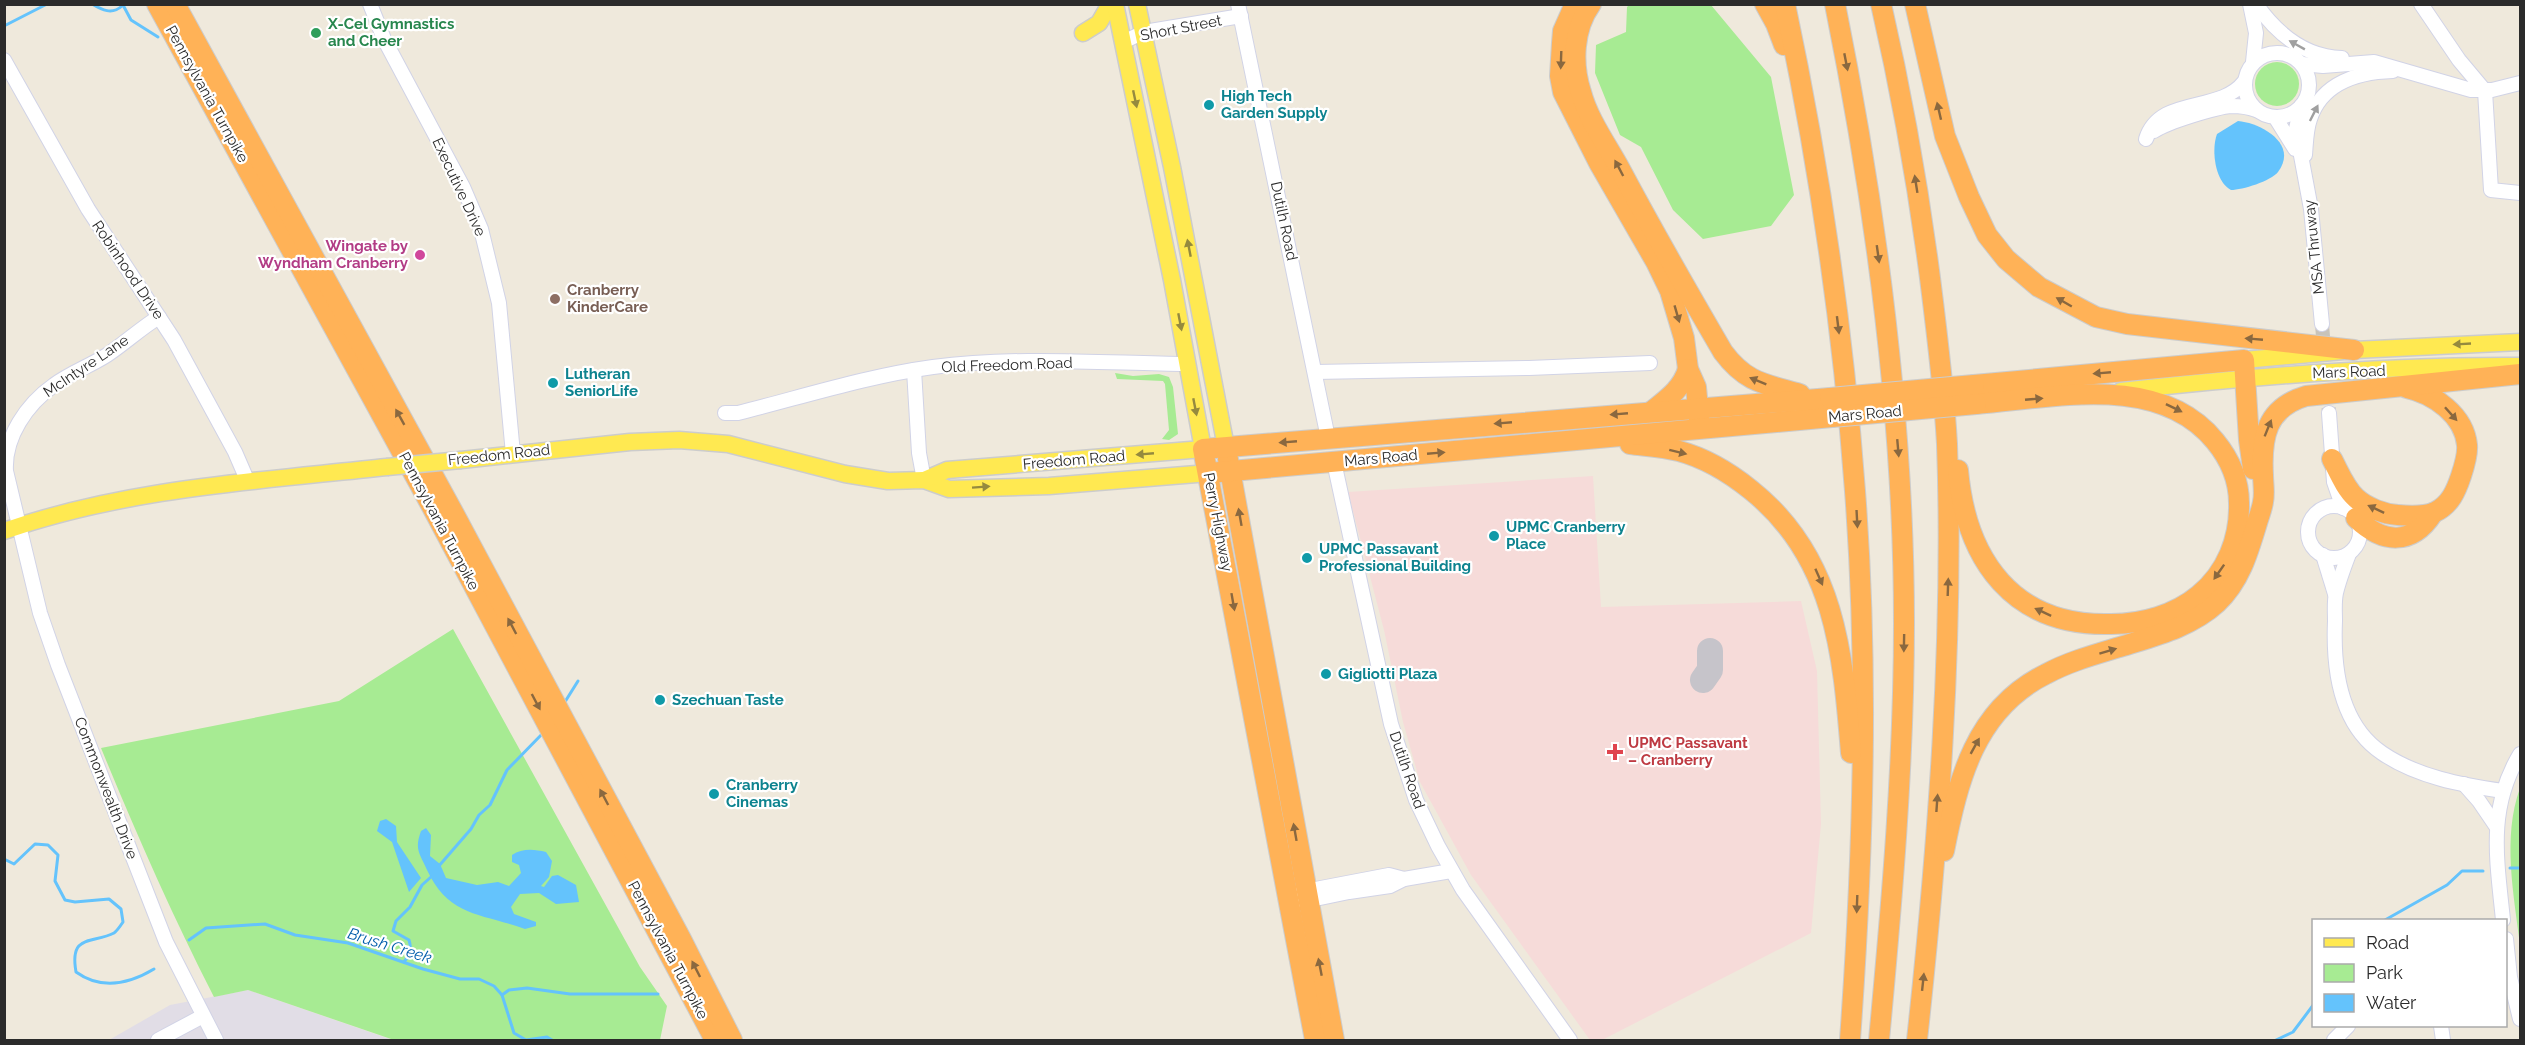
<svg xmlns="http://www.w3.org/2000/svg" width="2525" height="1045" font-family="Raleway,sans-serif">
	<rect width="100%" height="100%" fill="#efe9dc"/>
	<path fill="#e1dde6" d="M248,990L393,1040H109L170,1005Z"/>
	<path fill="#f6dbd9" d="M1593,476L1601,607L1801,601L1817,671L1821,824L1811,933L1602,1040H1590L1471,875L1420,782L1403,722L1384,630L1348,492Z"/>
	<g fill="#a7eb93">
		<path d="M1629,5H1711L1771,77L1794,195L1771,226L1703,239L1673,210L1641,147L1620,135L1595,73L1596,45L1626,32L1627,7Z"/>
		<circle cx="2277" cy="84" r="22"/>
		<path d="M1115,373L1133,376L1159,374L1169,377L1173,387L1178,434L1169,440L1162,439L1169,430L1165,384L1163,381L1117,379Z"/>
		<path d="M453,629L640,967L667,1006L660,1040H394L248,990L214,997C172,915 136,833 101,748L339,701Z"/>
		<path d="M2520,788V945C2514,895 2502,838 2520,788Z"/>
	</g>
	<g fill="#64c3fc">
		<path d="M2238,121C2261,123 2299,144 2278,172C2271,181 2242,190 2231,190C2215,182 2211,150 2217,134Z"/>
		<path d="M386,819L396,826L397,842L421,878L409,892L392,842L377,831L380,821Z"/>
		<path d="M426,828L431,835L430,856L440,864L446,878L477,885L498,882L509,886L521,873L519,865L512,862V855C522,848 534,849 546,852L552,861L549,877L541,886L544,887L552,876L558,875L576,885L579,902L556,904L539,893L520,894L511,907L514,914L536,922V926L525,929C481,913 449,917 427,870C420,854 414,850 421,831Z"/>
	</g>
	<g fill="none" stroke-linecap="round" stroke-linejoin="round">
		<g stroke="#64c3fc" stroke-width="3">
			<path d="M92,4C102,10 112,15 122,6"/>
			<path d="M123,5L131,20L158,37"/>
			<path d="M4,26L47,4"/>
			<path d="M563,705L578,681"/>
			<path d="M4,859L14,864L35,844L48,845L58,855L55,881L65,900L75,902L109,899L121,909L123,922C121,925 117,931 114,933C93,944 69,933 76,972C101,990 129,984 154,969"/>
			<path d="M438,867L471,829L479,815L490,805L507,770L544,732"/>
			<path d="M2510,868H2520"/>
			<path d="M2385,920L2447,885L2462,871H2483"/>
			<path d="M189,940L206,928L265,924L295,935L348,943L423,969L460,979H479L494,986L502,995L514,1033L526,1040L547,1037L552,1040"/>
			<path d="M404,962C410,954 412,950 409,940L393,931L396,921L410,907L422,885L431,877"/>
			<path d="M502,995L509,990L527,988L570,994H658"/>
			<path d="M2276,1040L2293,1032L2314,1004"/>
		</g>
		<path stroke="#c6c4ca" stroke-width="26" d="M1703,680L1710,670V651"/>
		<path stroke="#c8c3b9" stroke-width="14" stroke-dasharray="14 7" stroke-linecap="butt" d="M2322,324L2329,413"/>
		<defs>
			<g id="minor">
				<path d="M370,4L384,39L463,187L481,229L499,303L513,454"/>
				<path d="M1238,4L1328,438"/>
				<path d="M2250,4L2256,33L2253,62"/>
				<path d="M2256,4C2277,34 2304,57 2342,58"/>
				<path d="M2421,4L2459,60L2485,91L2491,190L2520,193"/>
				<path d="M1123,42L1144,32L1241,16"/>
				<circle cx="2277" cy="85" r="32"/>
				<path d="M4,60L88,209L174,340L235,452L248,482"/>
				<path d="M2302,64L2323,66L2374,62L2471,90H2492L2520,83"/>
				<path d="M2301,106L2296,129L2311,209L2322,324"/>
				<path d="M2275,117L2295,149"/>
				<path d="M2154,131C2167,122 2216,107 2232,106C2241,106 2248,107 2256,110"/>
				<path d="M2146,139C2160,95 2219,114 2244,82"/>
				<path d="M2305,155C2306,143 2306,130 2310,119C2322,82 2360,72 2393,71"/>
				<path d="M159,317C141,328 125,343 107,355C90,366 70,373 54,385C27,404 4,437 6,471L40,613L58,665L166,942L216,1040"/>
				<path d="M914,370L919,453L924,480"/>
				<path d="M1315,372L1529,368L1650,363"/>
				<path d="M725,413H738C802,397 867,376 933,367C1017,356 1103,363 1187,364"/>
				<path d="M2329,413L2334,482L2343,508"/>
				<path d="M1334,462L1391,724L1416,800L1438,846L1463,890L1570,1040"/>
				<circle cx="2334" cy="532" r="26"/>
				<path d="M2349,554C2344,567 2339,580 2336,593C2334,602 2335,612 2335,621C2333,667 2339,724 2382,753C2417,777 2462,785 2503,791"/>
				<path d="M2323,555L2335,594"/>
				<path d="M2464,784L2479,801L2496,826"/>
				<path d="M1300,892L1389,875L1404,879"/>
				<path d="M1301,902L1349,892L1390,886L1404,879L1451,871"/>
				<path d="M2503,920C2497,860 2487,809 2520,754"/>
				<path d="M2506,939L2510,977L2520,1019"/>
				<path d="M2441,1026L2443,1040"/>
				<path d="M158,1040L203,1016"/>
				<path d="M2334,1040L2348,1026"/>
			</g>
			<g id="major">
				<path d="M1137,4L1172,167L1226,447"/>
				<path d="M1083,33L1099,23L1110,4"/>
				<path d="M2244,360L2354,350L2520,342"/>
				<path d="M2121,391C2254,376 2387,365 2520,366"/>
				<path d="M461,460L630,442L679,440L728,444L845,474L888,481L924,480L949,489L1049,486L1209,473"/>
				<path d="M924,480L947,470L1203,449L1172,280L1115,4"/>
				<path d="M4,531C127,488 259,481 387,467"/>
			</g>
			<g id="highway">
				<path d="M157,4L431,505L715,1040"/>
				<path d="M175,4L453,512L681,939L732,1040"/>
				<path d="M1575,4L1563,31L1562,43L1560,76L1563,92L1599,163L1656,262L1670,291L1684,338L1688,369L1696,387L1699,419"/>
				<path d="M1591,4C1573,29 1572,64 1581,92C1588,119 1607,145 1620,169C1653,231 1688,292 1723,352C1746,383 1765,384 1800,394"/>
				<path d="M1765,4L1776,24L1784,45"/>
				<path d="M1785,4C1819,164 1843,328 1855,491C1869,674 1863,858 1850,1040"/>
				<path d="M1835,4C1876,208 1904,415 1904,623C1904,762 1892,901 1879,1040"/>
				<path d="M1881,4C1902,95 1918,186 1930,278C1937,333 1944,389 1947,444C1954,640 1938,846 1917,1040"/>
				<path d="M1915,4L1945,136L1969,197L1987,235L2006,259L2039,287L2096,317L2127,324L2354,350"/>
				<path d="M1974,385L2244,360L2249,440L2253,469"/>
				<path d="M1652,411C1667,399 1682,389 1688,369"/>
				<path d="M1630,444C1646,446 1663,447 1679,451C1705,458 1730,473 1751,490C1835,557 1843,653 1851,753"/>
				<path d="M1228,459L1334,1040"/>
				<path d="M2332,459C2339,472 2345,488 2356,498C2367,508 2384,514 2398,515C2410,516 2424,517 2435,512C2450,505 2456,491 2461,476C2464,467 2468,455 2467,445C2464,415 2434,394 2407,388"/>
				<path d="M1958,470C1966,560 2013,627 2111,624C2142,624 2175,615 2199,595C2227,572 2240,538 2239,503C2239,480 2229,458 2215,441C2159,372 2053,398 1976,404"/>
				<path d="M1209,473L1832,417"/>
				<path d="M2356,518C2383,544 2412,546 2433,513"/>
				<path d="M1944,851C1958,780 1975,709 2046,674C2070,661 2097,654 2123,646C2155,636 2191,627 2217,603C2240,581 2248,553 2257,523C2259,516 2262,509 2263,502C2265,493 2263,483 2263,475C2261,437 2266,408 2306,396L2520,374"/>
				<path d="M1315,1040L1203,449L1830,398"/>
			</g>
		</defs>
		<use href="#minor" stroke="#d1d3e6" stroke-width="16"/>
		<use href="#major" stroke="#ccc" stroke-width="19"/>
		<use href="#highway" stroke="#ccc" stroke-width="22"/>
		<use href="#minor" stroke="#fff" stroke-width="14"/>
		<use href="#major" stroke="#ffe951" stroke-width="16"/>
		<use href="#highway" stroke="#ffb257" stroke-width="20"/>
		<defs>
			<path id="major-bridge" d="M387,467L461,460"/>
			<g id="highway-bridge">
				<path d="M1830,398L1974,385"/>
				<path d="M1832,417L1976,404"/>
			</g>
		</defs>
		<use href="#major-bridge" stroke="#ccc" stroke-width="19" stroke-linecap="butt"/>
		<use href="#highway-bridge" stroke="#ccc" stroke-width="22" stroke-linecap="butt"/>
		<use href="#major-bridge" stroke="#ffe951" stroke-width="16"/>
		<use href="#highway-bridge" stroke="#ffb257" stroke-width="20"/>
	</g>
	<defs><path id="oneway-solid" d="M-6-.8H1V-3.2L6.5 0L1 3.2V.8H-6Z" transform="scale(1.5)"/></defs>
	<g fill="#a0a0a0">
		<use href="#oneway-solid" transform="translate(2297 45) rotate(-151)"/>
		<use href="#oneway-solid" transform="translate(2314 113) rotate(-63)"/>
	</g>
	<g fill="#8a683f">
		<use href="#oneway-solid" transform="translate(1561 60) rotate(92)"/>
		<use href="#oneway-solid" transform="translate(1846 62) rotate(79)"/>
		<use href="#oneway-solid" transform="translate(1939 111) rotate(-103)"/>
		<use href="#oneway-solid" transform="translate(1619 168) rotate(-118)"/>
		<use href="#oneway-solid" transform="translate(1916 184) rotate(-99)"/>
		<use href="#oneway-solid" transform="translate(1878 254) rotate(82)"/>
		<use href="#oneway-solid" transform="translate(2064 302) rotate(-150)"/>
		<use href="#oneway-solid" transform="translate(1677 314) rotate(74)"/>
		<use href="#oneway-solid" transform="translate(1838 325) rotate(83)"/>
		<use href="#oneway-solid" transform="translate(2254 339) rotate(-175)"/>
		<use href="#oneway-solid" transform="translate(2102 373) rotate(175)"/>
		<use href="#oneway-solid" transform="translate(1758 381) rotate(-158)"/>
		<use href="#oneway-solid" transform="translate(2034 399) rotate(-5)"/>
		<use href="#oneway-solid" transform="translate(2174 408) rotate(26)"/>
		<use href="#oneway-solid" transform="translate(1619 414) rotate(175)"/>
		<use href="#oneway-solid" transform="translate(2451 414) rotate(48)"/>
		<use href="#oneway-solid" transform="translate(400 417) rotate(-119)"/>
		<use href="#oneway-solid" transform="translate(1503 423) rotate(175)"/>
		<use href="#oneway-solid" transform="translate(2268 428) rotate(-68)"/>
		<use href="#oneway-solid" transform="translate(1288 442) rotate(175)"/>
		<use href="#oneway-solid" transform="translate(1898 448) rotate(85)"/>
		<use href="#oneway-solid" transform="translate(1678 452) rotate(14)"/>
		<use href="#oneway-solid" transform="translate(1436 453) rotate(-5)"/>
		<use href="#oneway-solid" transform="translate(2376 509) rotate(-155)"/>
		<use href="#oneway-solid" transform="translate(1240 517) rotate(-100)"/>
		<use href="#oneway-solid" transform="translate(1857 519) rotate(87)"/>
		<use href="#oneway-solid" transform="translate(2219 572) rotate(125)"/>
		<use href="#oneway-solid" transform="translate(1819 577) rotate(66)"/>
		<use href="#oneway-solid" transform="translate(1948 587) rotate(-88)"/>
		<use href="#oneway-solid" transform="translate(1233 602) rotate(80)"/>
		<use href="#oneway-solid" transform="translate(2043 612) rotate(-155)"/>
		<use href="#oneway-solid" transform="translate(512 626) rotate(-118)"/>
		<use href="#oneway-solid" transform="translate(1904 643) rotate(91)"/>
		<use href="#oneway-solid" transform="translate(2108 651) rotate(-17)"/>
		<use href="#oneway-solid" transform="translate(536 702) rotate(62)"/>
		<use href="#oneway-solid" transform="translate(1975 746) rotate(-61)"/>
		<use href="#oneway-solid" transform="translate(604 797) rotate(-118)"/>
		<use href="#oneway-solid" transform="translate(1937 803) rotate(-86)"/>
		<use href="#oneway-solid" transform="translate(1295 832) rotate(-100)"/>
		<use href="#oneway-solid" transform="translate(1857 904) rotate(92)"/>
		<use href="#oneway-solid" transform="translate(1320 967) rotate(-101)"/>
		<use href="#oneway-solid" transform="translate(696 969) rotate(-117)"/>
		<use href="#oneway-solid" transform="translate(1923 982) rotate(-84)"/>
	</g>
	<g fill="#958a3e">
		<use href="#oneway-solid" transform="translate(1135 99) rotate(78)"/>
		<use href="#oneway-solid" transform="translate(1189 248) rotate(-101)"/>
		<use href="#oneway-solid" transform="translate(1180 322) rotate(79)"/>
		<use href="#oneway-solid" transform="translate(2462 344) rotate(177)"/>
		<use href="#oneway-solid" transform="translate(1195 407) rotate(79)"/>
		<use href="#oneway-solid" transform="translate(1145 454) rotate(175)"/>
		<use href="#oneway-solid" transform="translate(981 487) rotate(-4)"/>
	</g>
	<circle fill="#2e9e5b" stroke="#fff" stroke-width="2" cx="316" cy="33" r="6"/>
	<g fill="#0f9aa8" stroke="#fff" stroke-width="2">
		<circle cx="1209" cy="105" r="6"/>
		<circle cx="553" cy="383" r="6"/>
		<circle cx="1494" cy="536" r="6"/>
		<circle cx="1307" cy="558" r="6"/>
		<circle cx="1326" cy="674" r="6"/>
		<circle cx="660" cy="700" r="6"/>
		<circle cx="714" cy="794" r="6"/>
	</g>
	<circle fill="#d1479c" stroke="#fff" stroke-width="2" cx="420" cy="255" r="6"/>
	<circle fill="#8d6e63" stroke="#fff" stroke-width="2" cx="555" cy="299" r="6"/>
	<path fill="#e0444e" stroke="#fff" stroke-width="2" d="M1612 743h6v6h6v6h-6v6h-6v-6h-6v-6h6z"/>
	<g text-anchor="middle" stroke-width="4.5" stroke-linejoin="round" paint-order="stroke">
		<g font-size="15" font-weight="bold" fill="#27864d" stroke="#fff" text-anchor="start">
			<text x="328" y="29">X-Cel Gymnastics<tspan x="328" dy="17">and Cheer</tspan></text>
		</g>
		<g font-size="15" fill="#2b2b2b" stroke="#fff">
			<text transform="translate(1181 28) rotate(-11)" y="5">Short Street</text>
			<text transform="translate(207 94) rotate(61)" y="5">Pennsylvania Turnpike</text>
			<text transform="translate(459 187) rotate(65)" y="5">Executive Drive</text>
			<text transform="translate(1284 221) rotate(78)" y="5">Dutilh Road</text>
			<text transform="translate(2314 247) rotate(-96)" y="5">MSA Thruway</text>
			<text transform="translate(128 270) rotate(56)" y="5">Robinhood Drive</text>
			<text transform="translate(1007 365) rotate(-2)" y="5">Old Freedom Road</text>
			<text transform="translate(86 366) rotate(-34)" y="5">McIntyre Lane</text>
			<text transform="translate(2349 372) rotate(-2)" y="5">Mars Road</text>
			<text transform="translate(1865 414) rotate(-5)" y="5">Mars Road</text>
			<text transform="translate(499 455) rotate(-6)" y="5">Freedom Road</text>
			<text transform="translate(1381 458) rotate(-5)" y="5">Mars Road</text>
			<text transform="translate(1074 460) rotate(-5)" y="5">Freedom Road</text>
			<text transform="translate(439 521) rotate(62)" y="5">Pennsylvania Turnpike</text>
			<text transform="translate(1218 522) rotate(79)" y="5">Perry Highway</text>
			<text transform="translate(1407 770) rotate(71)" y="5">Dutilh Road</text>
			<text transform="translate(106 788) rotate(69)" y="5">Commonwealth Drive</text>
			<text transform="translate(668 950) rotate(62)" y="5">Pennsylvania Turnpike</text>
		</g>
		<g font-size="15" font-weight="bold" fill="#0d838f" stroke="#fff" text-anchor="start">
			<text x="1221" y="101">High Tech<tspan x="1221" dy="17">Garden Supply</tspan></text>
			<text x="565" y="379">Lutheran<tspan x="565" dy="17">SeniorLife</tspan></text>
			<text x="1506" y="532">UPMC Cranberry<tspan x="1506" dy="17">Place</tspan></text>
			<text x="1319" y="554">UPMC Passavant<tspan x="1319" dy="17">Professional Building</tspan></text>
			<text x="1338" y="679">Gigliotti Plaza</text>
			<text x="672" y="705">Szechuan Taste</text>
			<text x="726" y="790">Cranberry<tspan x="726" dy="17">Cinemas</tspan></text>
		</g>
		<g font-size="15" font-weight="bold" fill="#b23c85" stroke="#fff" text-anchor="end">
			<text x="408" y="251">Wingate by<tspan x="408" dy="17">Wyndham Cranberry</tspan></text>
		</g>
		<g font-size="15" font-weight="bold" fill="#785e54" stroke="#fff" text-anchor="start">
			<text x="567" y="295">Cranberry<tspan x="567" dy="17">KinderCare</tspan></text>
		</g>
		<g font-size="15" font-weight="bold" fill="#be3a42" stroke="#fff" text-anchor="start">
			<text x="1628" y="748">UPMC Passavant<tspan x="1628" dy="17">– Cranberry</tspan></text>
		</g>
		<g font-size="16" font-style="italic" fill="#005dab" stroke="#fff">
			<text transform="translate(390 945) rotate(17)" y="6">Brush Creek</text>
		</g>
	</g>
	<rect width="2525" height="1045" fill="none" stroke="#2b2b2b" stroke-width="12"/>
	<rect x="2312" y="919" width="195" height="108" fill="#ffffff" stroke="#aaaaaa" stroke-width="1.5"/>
	<rect x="2324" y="938" width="30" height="9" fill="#ffe951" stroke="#aaaaaa" stroke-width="1.5"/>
	<text x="2366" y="949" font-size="18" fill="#2b2b2b">Road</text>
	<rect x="2324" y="964" width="30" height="18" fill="#a7eb93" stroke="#aaaaaa" stroke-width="1.5"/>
	<text x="2366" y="979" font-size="18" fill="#2b2b2b">Park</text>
	<rect x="2324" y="994" width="30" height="18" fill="#64c3fc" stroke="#aaaaaa" stroke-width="1.5"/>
	<text x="2366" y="1009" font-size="18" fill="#2b2b2b">Water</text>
</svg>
